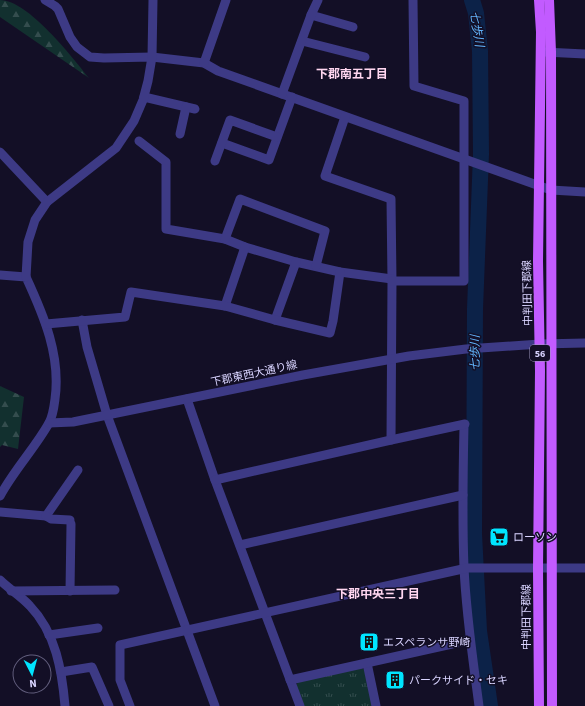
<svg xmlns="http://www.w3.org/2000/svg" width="585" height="706" font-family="'Source Sans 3','Noto Sans JP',sans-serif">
	<defs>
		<pattern id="forest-firs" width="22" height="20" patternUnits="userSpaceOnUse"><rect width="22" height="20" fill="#12302f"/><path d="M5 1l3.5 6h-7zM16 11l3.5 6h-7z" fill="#344d4e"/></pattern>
		<pattern id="park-tufts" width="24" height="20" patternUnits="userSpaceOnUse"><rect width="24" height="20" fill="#12302f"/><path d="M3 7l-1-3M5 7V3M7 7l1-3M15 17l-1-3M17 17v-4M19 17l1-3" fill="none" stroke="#344d4e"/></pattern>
	</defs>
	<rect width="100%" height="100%" fill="#130f26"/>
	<g fill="url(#forest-firs)">
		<path d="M0,0C28,0 72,57 89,78L0,17Z"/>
		<path d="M0,386L24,397L18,449L2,445L0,447Z"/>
	</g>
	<path fill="url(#park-tufts)" d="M362,668L366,671L374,706H304L296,686L298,682Z"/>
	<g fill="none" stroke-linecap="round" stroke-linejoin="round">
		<path stroke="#0c2248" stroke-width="16" d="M472,0L476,13L480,51L481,154L475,309L474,534L479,631L490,706"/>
		<g stroke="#3d3a85" stroke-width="9">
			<path d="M45,0L55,6L58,9L70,37L77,47L90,57L104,58L152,57L204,63L218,71L551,190L585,192"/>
			<path d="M311,15L353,27"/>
			<path d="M302,41L365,57"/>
			<path d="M544,52L585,54"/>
			<path d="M204,63L226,0"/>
			<path d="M282,94L311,15L318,0"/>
			<path d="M144,97L195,109"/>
			<path d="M345,117L325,176L391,199L392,281L391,440"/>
			<path d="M180,134L186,107"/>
			<path d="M139,141L166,162V229L225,239L245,247L296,262L340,272L392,279"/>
			<path d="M222,143L269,160L292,97"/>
			<path d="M0,152L47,202"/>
			<path d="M215,161L230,120L277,137"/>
			<path d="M225,239L240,199L325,231L316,266"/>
			<path d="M0,275L26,277C44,316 61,356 55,399C54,407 53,416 49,423C35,448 14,470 0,496"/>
			<path d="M26,277L28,242L35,220L47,202L116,148L134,121L143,100L148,81L152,57L153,0"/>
			<path d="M392,281H464V101L414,86L413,0"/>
			<path d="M225,306L245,247"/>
			<path d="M82,320L87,347L107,415L215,706"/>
			<path d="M275,320L296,262"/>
			<path d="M46,324L125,317L131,292L225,306L275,320L330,333L333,321L340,272"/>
			<path d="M187,399L215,480L300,706"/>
			<path d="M49,423L73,422L303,375L409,356L466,349L540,344L585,343"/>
			<path d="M464,425C463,472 462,520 464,567C466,614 473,660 479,706"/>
			<path d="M215,480L391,440L465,424"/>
			<path d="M0,512L46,516L78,470"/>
			<path d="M46,516L51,519L70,520"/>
			<path d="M240,545L463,495"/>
			<path d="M0,580C9,589 21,596 30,606C56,633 62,671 65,706"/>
			<path d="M11,591L115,590"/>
			<path d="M70,591L71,524"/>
			<path d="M49,635L98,628"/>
			<path d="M367,663L376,706"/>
			<path d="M61,672L92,667L109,706"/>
			<path d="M290,680L470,640"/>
			<path d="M130,706L120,680V645L467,568H585"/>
		</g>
		<g stroke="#c25bff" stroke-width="10">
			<path d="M549,0L551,52L552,706"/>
			<path d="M539,706L538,568L540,371L538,261L541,32L539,0"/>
		</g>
	</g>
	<defs>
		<symbol id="supermarket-square" viewBox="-11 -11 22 22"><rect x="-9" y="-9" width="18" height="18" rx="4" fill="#00e5ff" stroke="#130f26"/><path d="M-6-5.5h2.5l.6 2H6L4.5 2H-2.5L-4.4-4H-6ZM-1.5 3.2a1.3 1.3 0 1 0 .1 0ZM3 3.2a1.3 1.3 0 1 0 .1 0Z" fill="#111"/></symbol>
		<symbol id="building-square" viewBox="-11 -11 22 22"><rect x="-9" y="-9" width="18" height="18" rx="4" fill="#00e5ff" stroke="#130f26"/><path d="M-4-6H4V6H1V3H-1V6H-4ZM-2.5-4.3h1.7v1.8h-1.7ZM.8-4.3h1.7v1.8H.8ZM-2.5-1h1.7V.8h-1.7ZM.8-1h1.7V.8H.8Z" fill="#111"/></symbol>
	</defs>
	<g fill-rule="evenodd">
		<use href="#supermarket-square" x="488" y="526" width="22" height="22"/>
		<use href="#building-square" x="358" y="631" width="22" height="22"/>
		<use href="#building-square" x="384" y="669" width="22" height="22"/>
	</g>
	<g text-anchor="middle" stroke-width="3" stroke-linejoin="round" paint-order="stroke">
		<rect fill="#130f26" stroke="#9e99be" stroke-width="1" x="530" y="345" width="20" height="16" rx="3"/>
		<g font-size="10" font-weight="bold" fill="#d9d4ff">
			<text x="540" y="357">56</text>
		</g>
		<g font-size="11" fill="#d9d4ff" stroke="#130f26">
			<text transform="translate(527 293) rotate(-91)" y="4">中判田下郡線</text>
			<text transform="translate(254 373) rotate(-12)" y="4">下郡東西大通り線</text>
			<text transform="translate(526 617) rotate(-90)" y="4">中判田下郡線</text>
		</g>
		<g font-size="11" fill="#d9d4ff" stroke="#130f26" text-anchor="start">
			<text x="513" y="541">ローソン</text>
			<text x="383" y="646">エスペランサ野崎</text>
			<text x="409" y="684">パークサイド・セキ</text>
		</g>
		<g font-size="12" font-style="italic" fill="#62b6ff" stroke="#130f26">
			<text transform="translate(477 29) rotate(81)" y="4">七歩川</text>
			<text transform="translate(475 353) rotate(-90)" y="4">七歩川</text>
		</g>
		<g font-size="12" font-weight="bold" fill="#ffd6f0" stroke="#130f26">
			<text x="352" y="78">下郡南五丁目</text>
			<text x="378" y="598">下郡中央三丁目</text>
		</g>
	</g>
	<g transform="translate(32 674) rotate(174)"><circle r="19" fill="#130f26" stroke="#625e7d"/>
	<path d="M0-3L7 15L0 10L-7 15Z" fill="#00e5ff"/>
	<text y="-6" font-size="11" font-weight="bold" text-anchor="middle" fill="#d9d4ff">N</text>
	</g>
</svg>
